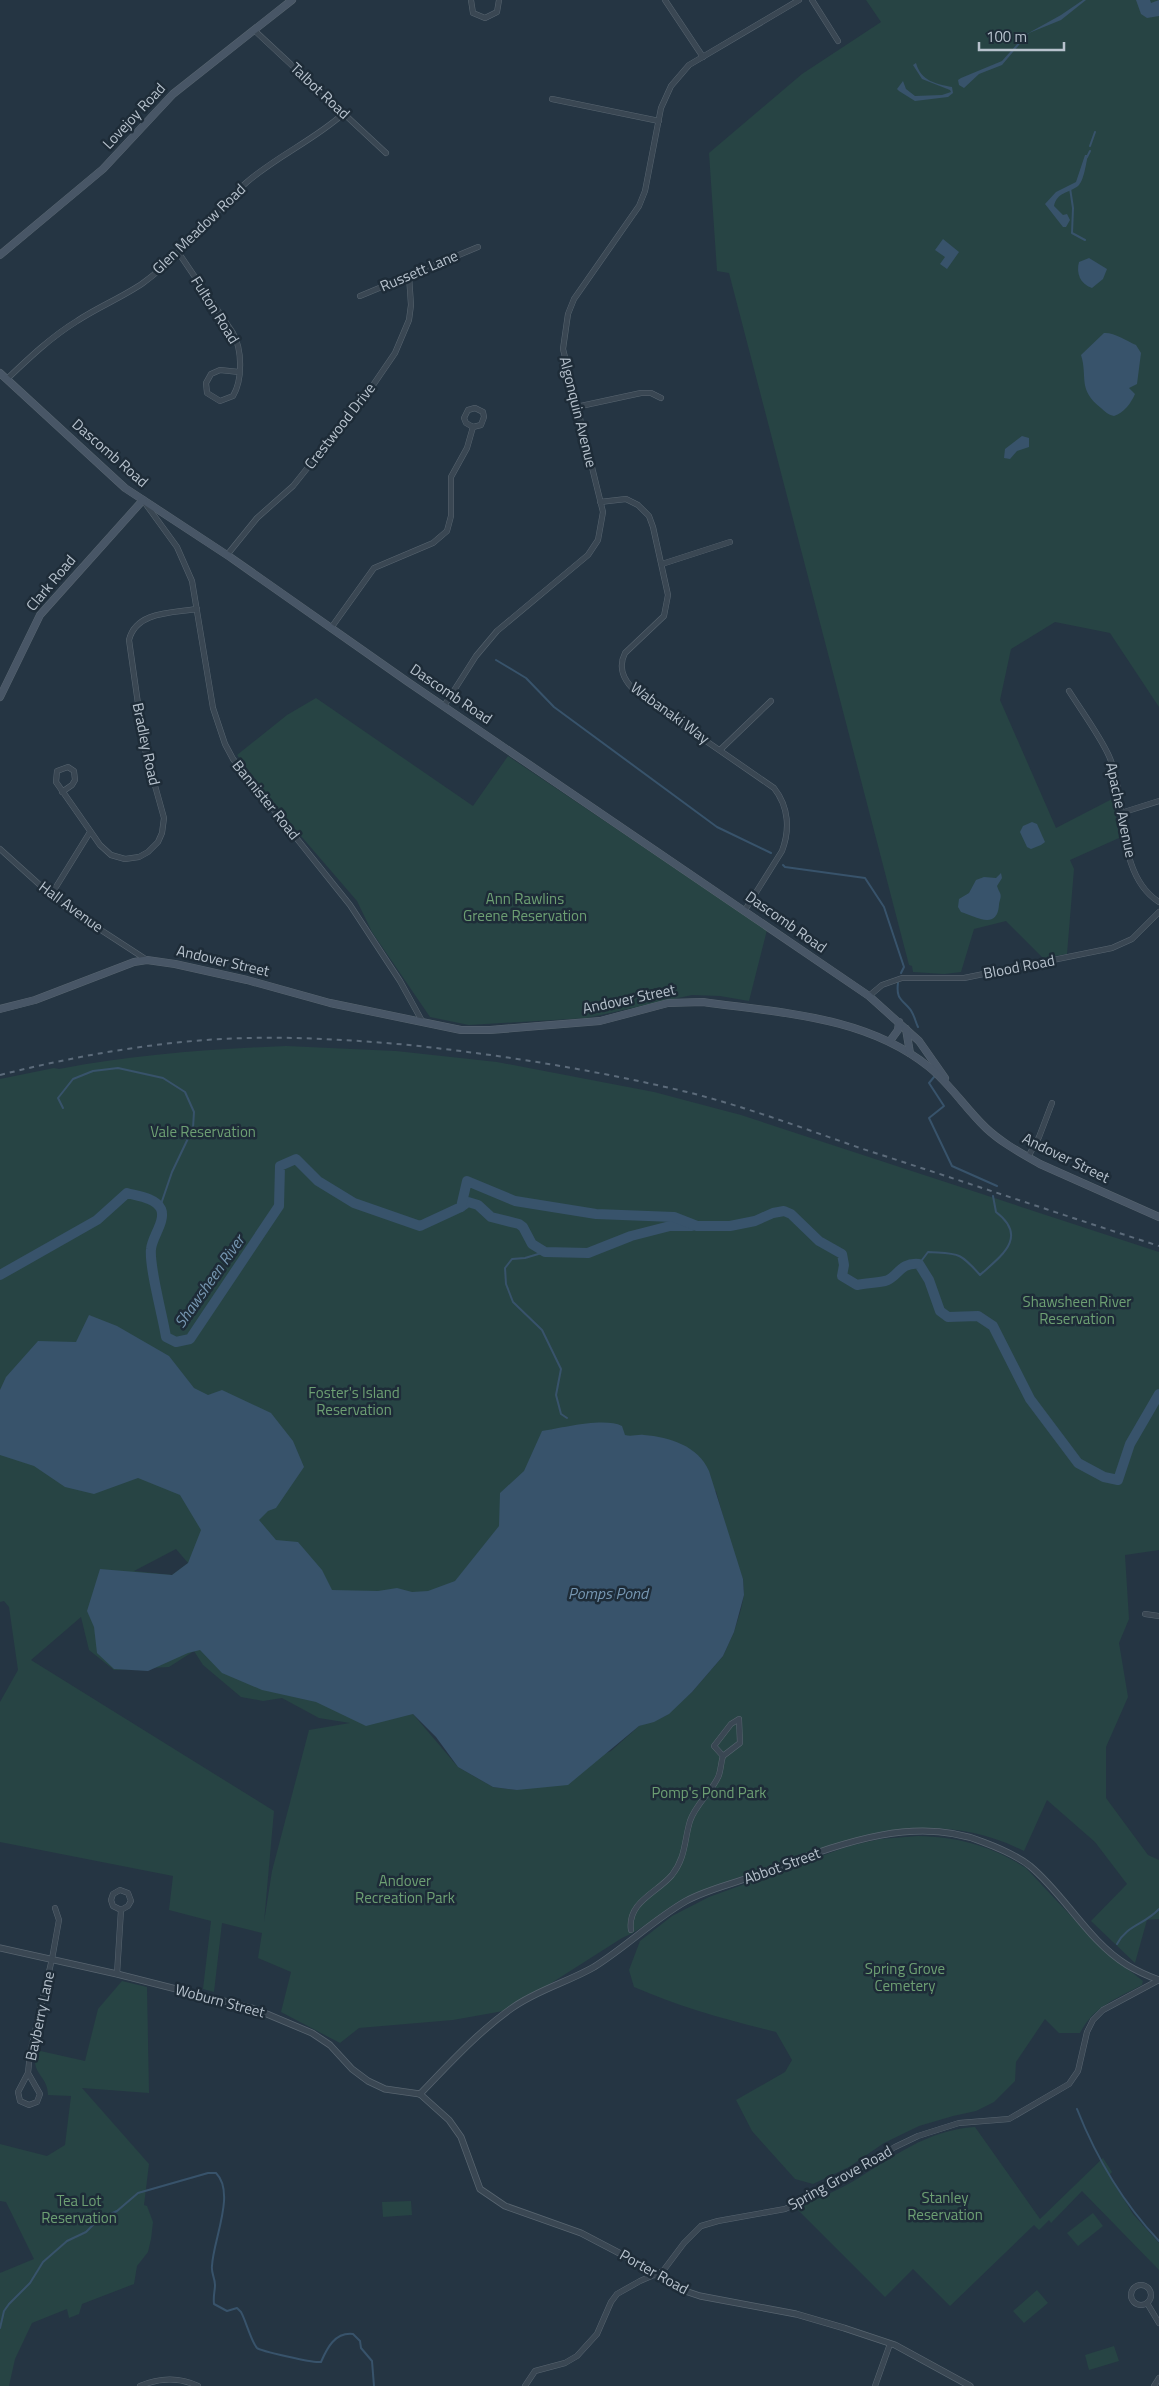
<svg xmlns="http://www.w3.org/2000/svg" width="1159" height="2386" font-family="'Titillium Web',sans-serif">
	<rect width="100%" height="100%" fill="#253543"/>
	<g fill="#274444" fill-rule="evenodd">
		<path d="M866,0H1159V707L1110,633L1055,622L1011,649L1000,700L1056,828L1114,798L1119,838L1070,860L1074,869L1067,954L1043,958L1006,921L974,929L961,972L944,974L913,972L912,966L909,965L729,273L717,271L709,153L802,74L881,22Z"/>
		<path d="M316,698L473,806L508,756L767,930L749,1001L720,996L692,995L587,1018L469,1025L430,1017L372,932L357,901L276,807L237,755L287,715Z"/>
		<path d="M286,1046L396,1051L497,1062L654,1092L741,1115L1159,1252V1550L1125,1555L1129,1619L1119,1643L1128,1697L1106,1747V1798L1148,1855L1159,1860V1919L1147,1920L1135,1963L1091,1921L1127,1884L1095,1842L1047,1800L1024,1851C937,1808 860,1834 775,1865C746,1875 717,1884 689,1896C665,1907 647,1928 622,1938L509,2010L453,2020L359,2028L340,2043L281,2012L291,1972L258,1958L262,1933L222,1923L214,1992L203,1989L211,1921L169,1910L173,1876L0,1842V1702L18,1670L9,1607L4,1601L0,1602V1079L54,1068L59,1069C134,1055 210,1049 286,1046ZM716,1491L733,1553L743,1579L744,1595L741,1609L734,1632L723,1656L692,1692L665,1716L639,1726L611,1751L517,1790L493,1787L458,1767L413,1714ZM176,1549L188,1563L172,1575L134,1571ZM81,1617L89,1650L114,1670L169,1667L194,1651L203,1665L241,1697L263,1701L282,1698L319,1718L350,1723L309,1730L272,1871L264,1922L274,1811L31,1660Z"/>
		<path d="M918,1836C959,1837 992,1846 1026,1868L1102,1949L1143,1981L1142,1985C1116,1999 1094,2006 1080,2033H1059L1045,2019L1016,2062L1015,2081L994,2102L976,2111L953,2116L919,2126L884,2143L849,2167L813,2184L795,2179L752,2131L736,2100L785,2072L792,2060L776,2032C727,2020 680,2007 634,1987L629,1970L640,1941L672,1916L709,1897L849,1846L880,1839Z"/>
		<path d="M122,1981L147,1987L149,2093L82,2088L149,2164L144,2205L147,2206L153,2222L151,2239L148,2252L137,2266L134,2284L82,2304L79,2314L69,2318L67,2309L32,2323L15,2359L9,2386H0V2273L34,2259L6,2202L0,2201V2144L47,2156L65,2145L71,2096L48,2095C48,2075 30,2075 36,2050L85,2061L98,2009Z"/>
		<path d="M975,2127L1040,2219L1103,2158L1112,2172L1109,2175L1133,2214L1159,2243V2270L1082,2191L1051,2223L1049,2220L1039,2230L1034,2225L950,2306L913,2269L885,2297L796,2208C815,2200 834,2192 852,2182C892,2158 926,2130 975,2127Z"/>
		<path d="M411,2201L412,2215L383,2217L382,2202Z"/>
		<path d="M1093,2213L1103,2226L1078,2246L1067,2233Z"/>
		<path d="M1037,2290L1048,2303L1024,2323L1013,2311Z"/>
		<path d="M1114,2346L1119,2361L1089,2370L1085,2355Z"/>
	</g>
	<g fill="#38536b">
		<path d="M1083,0H1086L1061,20L1029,33L1002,65L979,74L964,88L959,85L958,80L961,78L1002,61L1025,35L1061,15Z"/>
		<path d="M1136,0H1150L1151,3L1159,0V16L1147,18L1141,14Z"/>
		<path d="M916,63C921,81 936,84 952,87L953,93L948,97L915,101L899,91L897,89L903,81L906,89L915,96L942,95L951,92L950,90L922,79L913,65Z"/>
		<path d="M1085,155H1088C1086,163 1084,181 1078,186C1069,193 1057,192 1054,206L1063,215L1067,214L1070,220L1066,227H1063L1045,204L1056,192L1076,182Z"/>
		<path d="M943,239L959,252L947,269L940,264L945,257L935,250Z"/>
		<path d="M1089,258L1107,269L1103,279L1092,288C1080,284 1076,273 1079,262Z"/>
		<path d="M1104,333C1113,332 1127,341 1136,345L1141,353L1137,384L1129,388L1135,394C1131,403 1124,413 1114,416C1109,415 1105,412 1101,408C1077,389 1088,377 1081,355Z"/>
		<path d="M1022,436L1029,438V447L1017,451L1010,459L1004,458L1005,449Z"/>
		<path d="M1032,822L1037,824L1045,842L1041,845L1031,849L1027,847L1020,832L1023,826Z"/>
		<path d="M1001,873L1002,878L997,886C998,889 999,891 1000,893C1002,897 999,901 999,905C997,931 975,916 961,912L958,907L959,899L969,893L976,880L984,877L996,878Z"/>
		<path d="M89,1315L117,1326L169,1356L194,1388L208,1395L222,1390L271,1413L293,1441L304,1467L276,1508L268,1511L259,1520L276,1540L298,1542L322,1570L332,1590L378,1591L397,1588L412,1592L428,1591L455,1581L499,1526L500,1493L524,1471L542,1431C562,1428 604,1417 622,1426L625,1435C632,1437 637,1434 644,1435C670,1437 698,1446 709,1471L743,1579L744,1595L734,1632L723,1656L692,1692L669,1714L654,1722L639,1726L568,1785L517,1790L493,1787L458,1767L436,1737L413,1714L366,1726L316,1702L262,1690L222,1673L200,1650L188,1653L148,1671L114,1669L97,1653L94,1627L87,1611L100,1569L172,1575L188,1563L201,1530L180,1495L138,1478L94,1494L65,1487L34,1466L0,1455V1390L6,1377L38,1341L76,1342Z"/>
	</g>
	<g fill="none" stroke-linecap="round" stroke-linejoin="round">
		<g stroke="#38536b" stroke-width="2">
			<path d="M1090,146L1095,132"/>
			<path d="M1087,157L1090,151"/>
			<path d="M1070,188L1073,208L1072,233L1085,240"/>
			<path d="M496,660L526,678L554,707L717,827L771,853"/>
			<path d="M783,865L785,867L865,878L884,907L904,967L901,973"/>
			<path d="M898,983C896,998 901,999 909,1008C914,1013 915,1021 918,1027"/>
			<path d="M934,1077L929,1083L944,1106L929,1118L952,1166L997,1186"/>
			<path d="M63,1108L58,1098L73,1079L93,1071L118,1068L163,1078L185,1092L194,1112L193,1128L172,1172L160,1207"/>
			<path d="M545,1252L525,1258L512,1259L505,1268L506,1284L513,1302L542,1330L561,1369L556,1395L561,1414L567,1418"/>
			<path d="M919,1264L928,1252C958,1254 959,1251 980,1275C1001,1256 1029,1237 996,1212L993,1196"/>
			<path d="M1117,1944C1127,1925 1144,1925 1159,1909"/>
			<path d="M1077,2109C1096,2157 1123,2203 1159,2241"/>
			<path d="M0,2328L4,2311L9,2304L30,2283L43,2262L67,2241L86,2232L98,2220L117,2211L138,2193L208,2173H216C236,2193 213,2240 212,2266C211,2273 215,2278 215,2285C215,2291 213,2296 214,2304L227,2311L237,2308L241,2312C246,2321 251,2341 257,2348C260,2351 314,2363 319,2362H321C327,2348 335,2332 353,2334L360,2341L361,2348L372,2361L374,2386"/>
		</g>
		<g stroke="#38536b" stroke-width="10">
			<path d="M461,1207L468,1202L478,1205L491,1217L519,1224L523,1227L532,1244L545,1252L588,1253L631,1236L670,1226H692"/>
			<path d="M0,1275L97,1220L127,1193C138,1196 156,1198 161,1209C166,1221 152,1237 151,1249C149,1267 163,1317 166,1337L176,1342L190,1339L279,1206L280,1166L296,1159L318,1181L354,1203L420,1226L461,1207L467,1181L515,1201L596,1214L674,1217L697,1226H730L755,1221L773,1213L784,1211L791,1214L819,1241L842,1254L844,1265L842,1276L857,1285C866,1283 876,1283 885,1281C898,1278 899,1262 919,1264L929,1280L940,1311L948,1317L978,1316L993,1326L1030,1399L1078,1463L1104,1477L1118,1480L1130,1444L1159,1394"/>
		</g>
		<defs>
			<g id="minor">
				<path d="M471,0L473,13L485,18L497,12L499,0"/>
				<path d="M665,0L703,57"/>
				<path d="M812,0L838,41"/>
				<path d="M254,30L386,153"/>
				<path d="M552,99L659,121"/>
				<path d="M178,252L233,333C242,349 243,379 233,396L220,401L207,393L206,383L211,374L220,370L239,372"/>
				<path d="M360,296L478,247"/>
				<path d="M7,379C29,358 51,337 77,321C98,307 123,297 143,283C183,254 211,214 247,182C277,156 314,140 343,114"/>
				<path d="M576,407L641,393H651L661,398"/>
				<path d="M600,502L626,499L638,505L649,516L653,527L668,595L664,616L625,653C616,671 627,685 641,696L774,788C789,807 790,830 782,851L745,910"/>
				<path d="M145,503L177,547L192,581L213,708L225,744L233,759L350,905L400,981L422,1021"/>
				<path d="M227,555L257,518L293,486L369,391L395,353L409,320L411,305L409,276"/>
				<path d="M662,564L730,542"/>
				<path d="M331,628L374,568L433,543L447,531L451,516V477L467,448L473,427L466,423L464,418L468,410L475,408L483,412L484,417L481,425L473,427"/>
				<path d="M1069,691C1081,710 1100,736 1109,756C1128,799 1114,873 1159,902"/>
				<path d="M444,706L476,656L497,631L588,555L598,540L603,512L563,349L568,314L574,299L639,206L645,191L661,108L671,86L689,65L799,0"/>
				<path d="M720,750L771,701"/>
				<path d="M62,792L72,785L75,780L74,771L68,767L57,771L56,782L100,845L111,855L125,859L139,857L148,852L158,842L162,833L164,818L144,746L129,640C136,611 173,613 197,609"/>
				<path d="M1121,813L1159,801"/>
				<path d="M0,849L61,904L147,960"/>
				<path d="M51,895L90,832"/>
				<path d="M869,996L882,985L902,978H964L1112,948L1132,939L1159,912"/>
				<path d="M1028,1157L1039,1137L1052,1103"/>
				<path d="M1145,1614L1159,1616"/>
				<path d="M631,1930C627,1902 657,1893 672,1875C686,1857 684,1841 690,1821C696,1803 713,1791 719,1775C721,1769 721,1762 723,1756L740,1743L739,1719L731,1724L714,1746L723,1756"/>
				<path d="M117,1974L121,1910L128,1906L131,1901L128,1893L120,1890L113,1894L111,1900L113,1906L121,1910"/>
				<path d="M28,2073L40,2094L37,2102L29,2105L20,2101L18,2092L28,2073L30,2053L52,1959L59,1920L55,1908"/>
				<circle cx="1141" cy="2295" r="10"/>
				<path d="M1147,2303L1159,2323"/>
				<path d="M140,2386C159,2378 179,2377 198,2386"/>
				<path d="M525,2386L535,2371L565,2363L577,2356L597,2334L611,2302L617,2294L640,2281L663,2271L684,2243L701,2226L718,2221L785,2209L817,2194L895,2147L918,2136L959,2123L1009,2119L1069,2084L1078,2071L1087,2032L1093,2020L1103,2010L1159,1980"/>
				<path d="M875,2386L890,2344"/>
				<path d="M1154,2386L1159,2378"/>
			</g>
			<g id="tertiary">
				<path d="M0,1948L117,1974L255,2009L312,2033L330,2045L352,2069L368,2081L385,2089L420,2094"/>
				<path d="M420,2094C449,2064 478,2032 512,2008C537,1990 568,1982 594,1967C626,1947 653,1920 686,1901C708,1889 733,1884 756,1875C826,1850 908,1812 983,1842C999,1848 1016,1855 1030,1866C1065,1895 1088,1941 1127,1965C1137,1971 1148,1976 1159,1980"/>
				<path d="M420,2094L449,2120L461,2137L480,2189L505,2206L581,2233L623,2255L679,2289L700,2296L796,2314L844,2328L895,2345L970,2386"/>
			</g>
			<g id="secondary">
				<path d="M0,255L103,169L173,94L292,0"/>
				<path d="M0,373L125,488L230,557L408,682L869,996L919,1041L945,1078"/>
				<path d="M0,697L40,615L143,500"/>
				<path d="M0,1009L35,1000L134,962L147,960L175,964L247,980L330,1003L461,1030H490L600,1021L668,1003L703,1002C781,1013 866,1016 929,1067C951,1085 966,1109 986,1128C1002,1143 1021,1153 1040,1164L1159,1217"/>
				<path d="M906,1029L910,1053"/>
				<path d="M890,1041L898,1030L899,1022"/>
			</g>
		</defs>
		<use href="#minor" stroke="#586570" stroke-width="6"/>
		<use href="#tertiary" stroke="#586570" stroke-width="7"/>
		<use href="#secondary" stroke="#586570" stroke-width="8"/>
		<use href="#minor" stroke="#3a4753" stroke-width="5"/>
		<use href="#tertiary" stroke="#3a4753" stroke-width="5.5"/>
		<use href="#secondary" stroke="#485666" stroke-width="7"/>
		<path stroke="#5c6b7a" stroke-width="2" stroke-dasharray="5 5" stroke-linecap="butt" d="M0,1075C68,1058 136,1045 206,1040C274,1035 342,1039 409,1045C503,1055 595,1070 687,1092C747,1107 805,1129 863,1149C962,1181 1060,1214 1159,1246"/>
	</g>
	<g text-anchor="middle" stroke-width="5" stroke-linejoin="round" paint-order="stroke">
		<g font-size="15" fill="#b7c2cd" stroke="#1e2c38">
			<text transform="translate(320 91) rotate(43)" y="5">Talbot Road</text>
			<text transform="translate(134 116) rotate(-47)" y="5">Lovejoy Road</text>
			<text transform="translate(199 229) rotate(-44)" y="5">Glen Meadow Road</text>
			<text transform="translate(419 271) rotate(-23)" y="5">Russett Lane</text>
			<text transform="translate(215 310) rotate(58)" y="5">Fulton Road</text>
			<text transform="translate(578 412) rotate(76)" y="5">Algonquin Avenue</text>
			<text transform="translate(340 426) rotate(-52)" y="5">Crestwood Drive</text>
			<text transform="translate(110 453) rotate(41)" y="5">Dascomb Road</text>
			<text transform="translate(51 583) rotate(-50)" y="5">Clark Road</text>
			<text transform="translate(451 694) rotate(34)" y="5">Dascomb Road</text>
			<text transform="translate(670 713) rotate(36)" y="5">Wabanaki Way</text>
			<text transform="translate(146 744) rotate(78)" y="5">Bradley Road</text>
			<text transform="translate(266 800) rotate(51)" y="5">Bannister Road</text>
			<text transform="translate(1121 810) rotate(78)" y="5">Apache Avenue</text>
			<text transform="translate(71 907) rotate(36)" y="5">Hall Avenue</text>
			<text transform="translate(786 922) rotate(35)" y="5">Dascomb Road</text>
			<text transform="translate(223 961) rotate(13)" y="5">Andover Street</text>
			<text transform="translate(1019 967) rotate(-11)" y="5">Blood Road</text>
			<text transform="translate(629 999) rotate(-12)" y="5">Andover Street</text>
			<text transform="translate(1066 1158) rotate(26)" y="5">Andover Street</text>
			<text transform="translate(782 1866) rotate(-20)" y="5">Abbot Street</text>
			<text transform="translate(220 2001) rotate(15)" y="5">Woburn Street</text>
			<text transform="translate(40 2016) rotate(-78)" y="5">Bayberry Lane</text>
			<text transform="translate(840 2178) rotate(-29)" y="5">Spring Grove Road</text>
			<text transform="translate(654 2272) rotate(29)" y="5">Porter Road</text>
		</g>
		<g font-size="15" fill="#6d9f73" stroke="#1e2c38">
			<text x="525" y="904">Ann Rawlins<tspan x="525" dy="17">Greene Reservation</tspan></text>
			<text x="203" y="1137">Vale Reservation</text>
			<text x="1077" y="1307">Shawsheen River<tspan x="1077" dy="17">Reservation</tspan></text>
			<text x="354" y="1398">Foster's Island<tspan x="354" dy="17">Reservation</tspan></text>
			<text x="709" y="1798">Pomp's Pond Park</text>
			<text x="405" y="1886">Andover<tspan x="405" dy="17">Recreation Park</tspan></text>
			<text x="905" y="1974">Spring Grove<tspan x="905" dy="17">Cemetery</tspan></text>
			<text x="945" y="2203">Stanley<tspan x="945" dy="17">Reservation</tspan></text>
			<text x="79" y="2206">Tea Lot<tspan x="79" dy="17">Reservation</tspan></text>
		</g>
		<g font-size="16" font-style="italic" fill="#7696b1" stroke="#1e2c38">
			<text transform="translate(209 1281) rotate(-55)" y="6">Shawsheen River</text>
			<text x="608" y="1599">Pomps Pond</text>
		</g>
	</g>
	<path d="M979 42v8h85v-8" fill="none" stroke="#b7c2cd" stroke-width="2.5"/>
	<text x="986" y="42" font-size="15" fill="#b7c2cd" stroke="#1e2c38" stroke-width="4" paint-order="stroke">100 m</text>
</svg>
